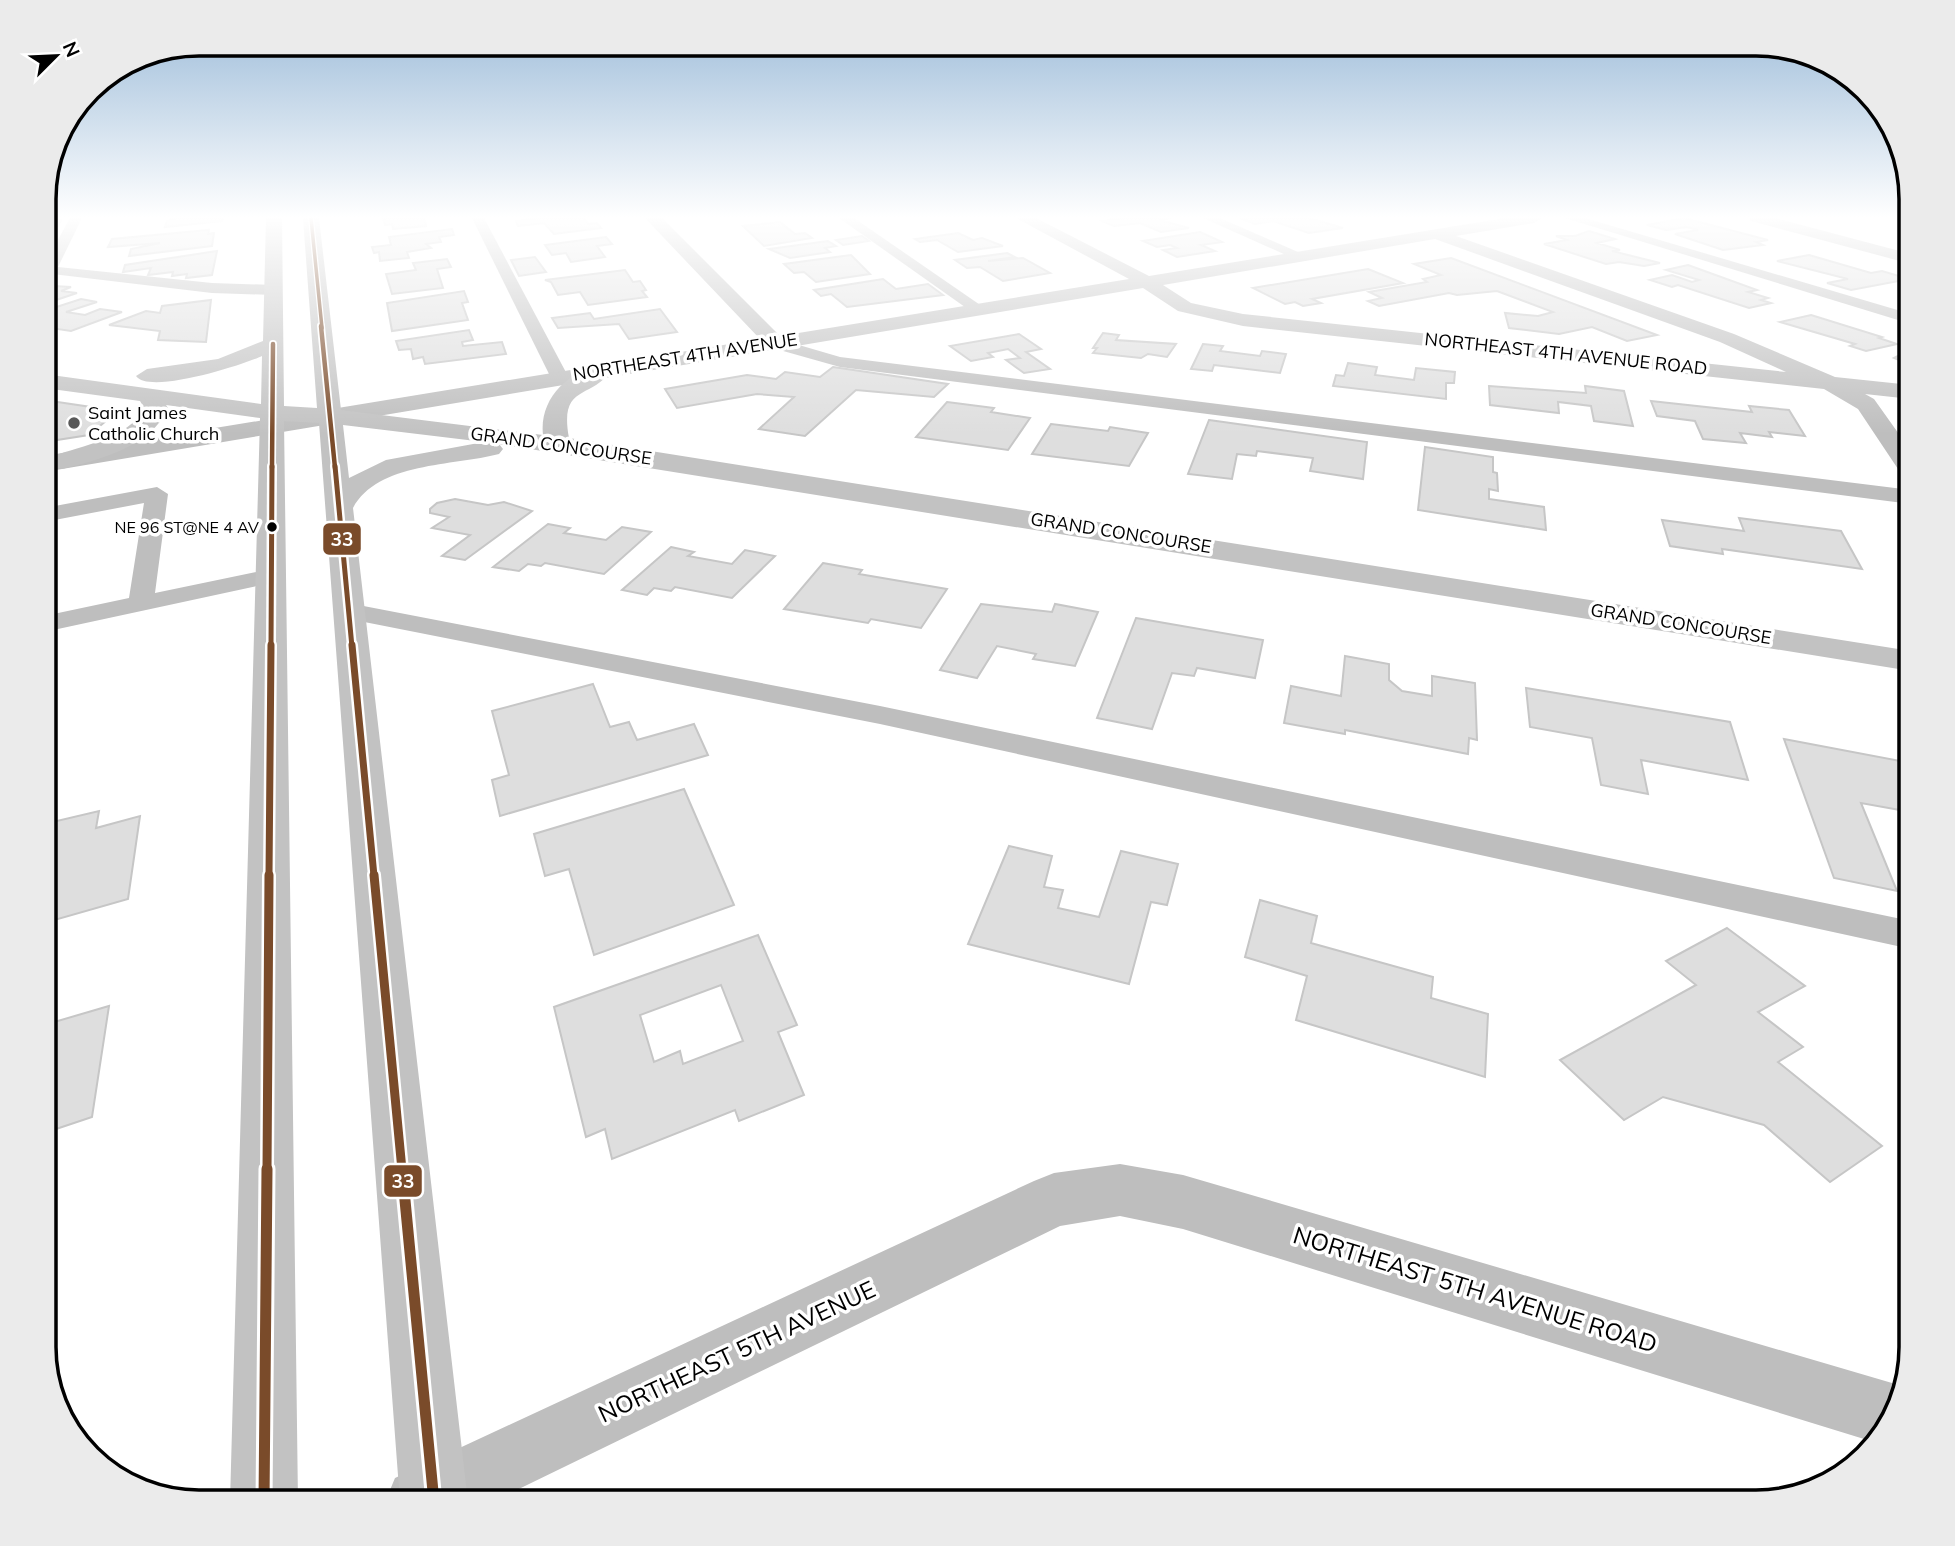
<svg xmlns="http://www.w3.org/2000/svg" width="1955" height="1546" font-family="Mulish,sans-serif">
	<rect width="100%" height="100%" fill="#fff"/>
	<g fill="#dedede" stroke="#c6c6c6" stroke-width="2" fill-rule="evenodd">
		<path d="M176,218H223L222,221L165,227L167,221Z"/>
		<path d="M383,218H424L426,226L393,229L392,224L385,225Z"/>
		<path d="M539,218H584L588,224L597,223L601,228L554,234L544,223L518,226L516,221Z"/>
		<path d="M1122,218H1171L1159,220L1189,228L1161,232L1140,223L1114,226L1102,221Z"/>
		<path d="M1240,218H1309L1343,228L1309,233L1273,221L1255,224Z"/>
		<path d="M1684,218L1768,240L1756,242L1763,245L1723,250L1675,234L1698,230L1687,227L1666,230L1647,225Z"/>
		<path d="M61,220L53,235L44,236V222Z"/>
		<path d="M780,222L795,234L805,233L812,238L764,246L743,226Z"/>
		<path d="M452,229L454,235L439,237L441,242L426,244L431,248L407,252L409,258L380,261L379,252L374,253L372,247L391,245L389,237Z"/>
		<path d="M209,230L208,234L214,233L212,246L129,256L131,249L160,243L108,247L112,239Z"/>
		<path d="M1589,231L1615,239L1597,243L1620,250L1612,251L1660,263L1644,266L1619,262L1606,264L1544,244L1567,240L1556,236H1575Z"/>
		<path d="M1200,232L1222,242L1201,245L1215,251L1177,257L1163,250L1177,248L1170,245L1157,247L1143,241Z"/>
		<path d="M958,233L973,240L982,238L1003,246L958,252L937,240L920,242L915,239Z"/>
		<path d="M862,236L869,241L843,245L836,240Z"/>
		<path d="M606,237L612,244L597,246L605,257L571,262L566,253L552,255L545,245Z"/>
		<path d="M828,241L836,246L825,248L830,252L790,258L769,249Z"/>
		<path d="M217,251L212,275L186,278L187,274L172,276L173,272L148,275L151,268L123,272L125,265Z"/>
		<path d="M1007,253L1015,257L988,261L1023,258L1050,273L1003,281L980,267L967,268L955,260Z"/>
		<path d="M851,255L870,274L816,282L804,272L794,273L784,264Z"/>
		<path d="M1809,255L1871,273L1882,271L1909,279L1851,290L1827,283L1848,279L1777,261Z"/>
		<path d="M535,257L546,272L519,276L511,260Z"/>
		<path d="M1451,258L1657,335L1627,341L1592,327L1559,334L1509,328L1505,313L1538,316L1553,312L1497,291L1457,295L1449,293L1379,306L1368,301L1382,298L1369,292L1427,282L1423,279L1441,275L1414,264Z"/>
		<path d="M447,259L451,267L437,269L443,288L392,294L386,274L416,270L413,263Z"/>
		<path d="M1688,265L1757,290L1748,292L1768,298L1761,300L1771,303L1749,308L1678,285L1672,287L1650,280L1672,275L1692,282L1699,280L1666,270Z"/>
		<path d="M1368,269L1403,283L1312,299L1321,303L1303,306L1295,302L1285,304L1253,288Z"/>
		<path d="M625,270L633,282L640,281L646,290L642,291L647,297L588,305L580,292L558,295L551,282L545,280Z"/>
		<path d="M883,279L896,289L928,284L943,295L847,307L831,294L821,296L814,290Z"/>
		<path d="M54,286L71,287L61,291L77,293L44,304V289Z"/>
		<path d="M464,291L468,302L462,303L468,320L392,331L387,303Z"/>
		<path d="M81,299L97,302L66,312L85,315L100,309L122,312L71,331L44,327V311Z"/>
		<path d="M211,300L206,342L158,340L160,331L109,325L146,311L160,313L162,306Z"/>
		<path d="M660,309L677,332L629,339L619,324L558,328L552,318L590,313L594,319Z"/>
		<path d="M1811,315L1882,337L1879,338L1897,344L1866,351L1850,346L1855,344L1780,322Z"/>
		<path d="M469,330L473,340L462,342L463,346L502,342L506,354L425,364L423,357L413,359L411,349L399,350L396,341Z"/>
		<path d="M1103,333L1119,335L1116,340L1176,344L1167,357L1148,354L1141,358L1093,353L1097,348H1093Z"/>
		<path d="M1019,334L1041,349L1026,352L1050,369L1024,373L1006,360L1020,358L1008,349L988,353L993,357L971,361L950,346Z"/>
		<path d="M1203,344L1223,346L1220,351L1260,356L1262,351L1286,354L1280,373L1214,365L1212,371L1191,369Z"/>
		<path d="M1911,348V365L1894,358L1902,354L1900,351Z"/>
		<path d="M1348,363L1377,367L1375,375L1414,380L1416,368L1455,372L1454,383H1446V399L1333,386L1336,375L1344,376Z"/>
		<path d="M833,367L948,384L934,397L856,390L805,436L759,429L794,397L757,394L677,408L665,389L747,375L776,379L785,372L820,377Z"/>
		<path d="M1489,386L1586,393L1585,386L1624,391L1633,426L1594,421L1591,406L1558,402L1559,413L1490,405Z"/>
		<path d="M44,400L118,411L89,435L44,442Z"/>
		<path d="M1651,401L1752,412L1749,406L1789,410L1805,436L1769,432L1772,437L1740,433L1746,443L1703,439L1695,421L1657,416Z"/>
		<path d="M947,402L994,408L991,412L1030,418L1008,450L916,437Z"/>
		<path d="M1209,420L1367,442L1363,479L1310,471L1313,458L1257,451L1256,456L1237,454L1232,479L1188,474Z"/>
		<path d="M1051,424L1108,431L1110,427L1148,433L1129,466L1032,454Z"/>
		<path d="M1425,447L1493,457V472L1497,473L1498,491L1489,489V499L1544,507L1546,530L1418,510Z"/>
		<path d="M455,499L488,505L504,502L532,511L465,560L442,556L470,535L432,528L449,517L430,513V509L437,503Z"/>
		<path d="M1739,518L1841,531L1862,569L1722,549L1723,554L1670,546L1662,520L1744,531Z"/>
		<path d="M548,524L570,528L564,533L606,540L622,527L651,532L604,574L545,563L541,566L528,564L519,571L493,567Z"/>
		<path d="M671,547L694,552L688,556L732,564L745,550L775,556L732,598L675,587L671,591L654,588L647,595L622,590Z"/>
		<path d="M823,563L862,570L859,574L947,589L921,628L871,619L868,623L784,609Z"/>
		<path d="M981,604L1052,612L1055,604L1098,612L1075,666L1033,659L1036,654L997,646L977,678L940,670Z"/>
		<path d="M1136,618L1263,640L1255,678L1197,668L1194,676L1172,673L1152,729L1097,718Z"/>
		<path d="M1345,656L1389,664V680L1402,691L1432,696V676L1475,683L1477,740L1469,738L1468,754L1345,730V734L1284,723L1291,686L1341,696Z"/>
		<path d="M593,684L610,727L629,722L637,740L694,724L708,755L500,816L492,780L509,775L492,711Z"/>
		<path d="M1526,688L1730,722L1748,780L1641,760L1648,794L1601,785L1592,738L1530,727Z"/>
		<path d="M1784,739L1911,763V812L1861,803L1897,891L1834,878Z"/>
		<path d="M684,789L734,905L594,955L569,869L545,876L534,834Z"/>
		<path d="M99,811L96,828L140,816L128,899L44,923V824Z"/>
		<path d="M1009,846L1052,856L1044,887L1063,890L1058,908L1099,917L1121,851L1178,864L1167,905L1151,902L1129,984L968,944Z"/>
		<path d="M1260,900L1317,916L1311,943L1433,977L1431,998L1488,1014L1485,1077L1296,1020L1307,976L1245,957Z"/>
		<path d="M1727,928L1805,986L1758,1012L1803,1047L1778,1062L1882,1146L1830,1182L1764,1125L1663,1097L1624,1120L1560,1060L1696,985L1666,961Z"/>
		<path d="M758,935L797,1025L778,1032L804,1095L739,1121L735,1110L612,1159L605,1129L586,1137L554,1007ZM721,985L743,1041L683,1064L680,1051L654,1062L640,1015Z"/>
		<path d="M109,1006L92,1117L44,1133V1025Z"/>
	</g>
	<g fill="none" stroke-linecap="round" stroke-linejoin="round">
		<g fill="#bebebe" fill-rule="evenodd">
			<path d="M70,218H82L58,267L212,283L274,285L282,290L274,295L212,293L44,273V265Z"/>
			<path d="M472,218H484L569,378L566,382L560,383L551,378Z"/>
			<path d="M839,218H854L986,309L984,312H972Z"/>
			<path d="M1203,218H1220L1307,256L1295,259Z"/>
			<path d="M1565,218H1585L1911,314V324Z"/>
			<path d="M775,338L840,357L1911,490V504L840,367L769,347L766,343L769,339Z"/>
			<path d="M157,487L168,494L155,593L271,569L280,571L283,576L280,581L44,632V616L129,598L144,503L44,522V508Z"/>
			<path d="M348,603L880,706L1911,921V949L880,724L339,617L335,611L339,605Z"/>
		</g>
		<g fill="#bebebe" fill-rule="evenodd">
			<path d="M645,218H662L780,336L1129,279L1016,218H1036L1149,276L1505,218H1542L1534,223L1456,236L1734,334L1835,377L1911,385V399L1865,394L1874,399L1911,451V477L1902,475L1858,409L1824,389L1243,326L1178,311L1143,288L44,472V456L760,339ZM1435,239L1720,342L1786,372L1243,314L1191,303L1163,285Z"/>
			<path d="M1749,218H1775L1911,254V264L1751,221Z"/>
			<path d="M1120,1164L1183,1175L1892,1383L1904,1388L1903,1397L1877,1443L1183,1229L1120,1216L1060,1226L492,1502H385L395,1478L1034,1181L1054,1173Z"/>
		</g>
		<path fill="#c2c2c2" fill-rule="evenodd" d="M266,218H282L284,406L317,408L303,218H319L341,410L543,435C539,399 567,373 600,364L611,371C590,400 559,384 569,438L1911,651V671L499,444L503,449L499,454C453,466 378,462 353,508L468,1502H400L319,423L284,421L298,1502H230L260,418L166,405L168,408C152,446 99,460 62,469L53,466L49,461L53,456C81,446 130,438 144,408L140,401L44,388V374L261,404L262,356C243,365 149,395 136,376L147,369L218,359L263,341ZM343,425L484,442L386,460L349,478Z"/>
		<defs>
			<path id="bus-1-far5" d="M311,218L322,328"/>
			<g id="bus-1-far4">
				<path d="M321,326L335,468"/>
				<path d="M272,468L273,344"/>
			</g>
			<g id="bus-1-far3">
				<path d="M335,466L352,647"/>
				<path d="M271,647L272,466"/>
			</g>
			<g id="bus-1-far2">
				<path d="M352,645L374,876"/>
				<path d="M269,876L271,645"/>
			</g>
			<g id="bus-1-far1">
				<path d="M374,875L402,1170"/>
				<path d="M267,1170L269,875"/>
			</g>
			<g id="bus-1">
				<path d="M402,1169L434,1502"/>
				<path d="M264,1502L267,1169"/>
			</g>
		</defs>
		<use href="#bus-1-far5" stroke="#fff" stroke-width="6"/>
		<use href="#bus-1-far4" stroke="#fff" stroke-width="8"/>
		<use href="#bus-1-far3" stroke="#fff" stroke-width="10"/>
		<use href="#bus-1-far2" stroke="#fff" stroke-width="12"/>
		<use href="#bus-1-far1" stroke="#fff" stroke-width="14"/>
		<use href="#bus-1" stroke="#fff" stroke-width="17"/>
		<use href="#bus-1-far5" stroke="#7a4b2a" stroke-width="3.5"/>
		<use href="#bus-1-far4" stroke="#7a4b2a" stroke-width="4.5"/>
		<use href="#bus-1-far3" stroke="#7a4b2a" stroke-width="5"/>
		<use href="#bus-1-far2" stroke="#7a4b2a" stroke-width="7"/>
		<use href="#bus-1-far1" stroke="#7a4b2a" stroke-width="9"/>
		<use href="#bus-1" stroke="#7a4b2a" stroke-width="11"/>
	</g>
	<linearGradient id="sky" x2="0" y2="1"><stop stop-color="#97b8d7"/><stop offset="0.5" stop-color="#fff"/><stop offset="1" stop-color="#fff" stop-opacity="0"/></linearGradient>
	<rect width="1955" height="434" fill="url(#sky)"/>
	<circle fill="#595959" stroke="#fff" stroke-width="2.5" cx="74" cy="423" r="7"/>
	<circle fill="#000" stroke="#fff" stroke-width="2.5" cx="272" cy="527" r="6"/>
	<g text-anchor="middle" stroke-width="7" stroke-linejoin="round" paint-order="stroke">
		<g font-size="16" fill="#000" stroke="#fff" text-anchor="end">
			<text x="259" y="533">NE 96 ST@NE 4 AV</text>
		</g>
		<g font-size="18" fill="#000" stroke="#fff">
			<text transform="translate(1566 354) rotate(6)" y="6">NORTHEAST 4TH AVENUE ROAD</text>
			<text transform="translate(685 357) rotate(-9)" y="6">NORTHEAST 4TH AVENUE</text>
			<text transform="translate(561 446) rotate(8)" y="6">GRAND CONCOURSE</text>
			<text transform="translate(1121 533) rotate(9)" y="6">GRAND CONCOURSE</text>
			<text transform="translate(1681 624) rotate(9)" y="6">GRAND CONCOURSE</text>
		</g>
		<g font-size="18" fill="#000" stroke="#fff" text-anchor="start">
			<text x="88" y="419">Saint James<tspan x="88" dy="21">Catholic Church</tspan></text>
		</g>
		<g font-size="24" fill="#000" stroke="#fff">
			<text transform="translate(1475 1290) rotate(17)" y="8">NORTHEAST 5TH AVENUE ROAD</text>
			<text transform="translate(737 1352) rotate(-25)" y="8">NORTHEAST 5TH AVENUE</text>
		</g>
	</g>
	<path d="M0 0H1955V1546H0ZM199 56H1756A143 143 0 0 1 1899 199V1347A143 143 0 0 1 1756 1490H199A143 143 0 0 1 56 1347V199A143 143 0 0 1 199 56Z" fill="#ebebeb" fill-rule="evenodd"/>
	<path fill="none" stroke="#000" stroke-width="3.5" d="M199 56H1756A143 143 0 0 1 1899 199V1347A143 143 0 0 1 1756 1490H199A143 143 0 0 1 56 1347V199A143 143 0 0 1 199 56Z"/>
	<g stroke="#fff" stroke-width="2.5">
		<rect x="322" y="522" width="40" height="34" rx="7" fill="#7a4b2a"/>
		<rect x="383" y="1164" width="40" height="34" rx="7" fill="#7a4b2a"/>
	</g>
	<g font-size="19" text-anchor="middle" font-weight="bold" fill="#fff">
		<text x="342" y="546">33</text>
		<text x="403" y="1188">33</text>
	</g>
	<g transform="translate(56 56) rotate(66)" stroke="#ffffff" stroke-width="5" paint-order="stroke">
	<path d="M0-5L12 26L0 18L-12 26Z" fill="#000000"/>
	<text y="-10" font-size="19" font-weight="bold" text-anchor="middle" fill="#000000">N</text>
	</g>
</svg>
